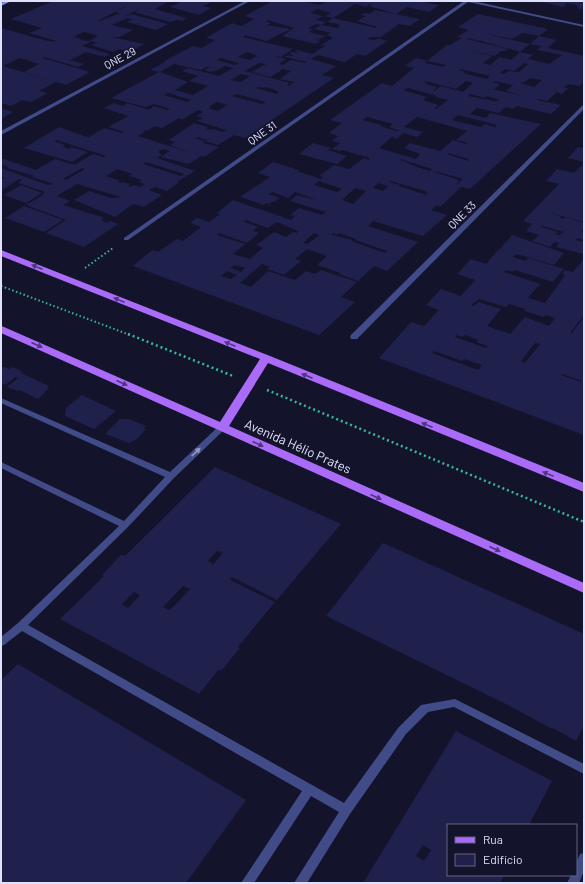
<svg xmlns="http://www.w3.org/2000/svg" width="585" height="884" font-family="Barlow,sans-serif">
	<rect width="100%" height="100%" fill="#13132c"/>
	<g fill="#20204c" fill-rule="evenodd">
		<path d="M53,1H169L155,9L186,18L183,21L176,20L171,22L134,12L139,10H137L123,17L131,14L168,24L156,30L127,22L133,19L127,18L112,25L133,30L119,37H111L144,44L130,52L119,49L113,52L91,45L97,43L92,41L82,46L110,54L105,57L86,52L70,60L84,64L78,67L44,57L42,58L90,72L66,85L24,72L39,64L20,58L3,66L56,82L39,91L48,93L31,102L22,100L11,106L1,103V28L40,39L53,42L56,41L29,33L42,28L11,19ZM124,7H126L115,12L120,13L100,21H98ZM83,32H85L98,36L89,41L80,40L82,39L74,37Z"/>
		<path d="M182,1H213L203,6L211,8L199,15L170,7Z"/>
		<path d="M272,1H301L320,5L328,1L385,2L387,1H418L439,5L429,12L407,7L396,14L369,6L372,4H370L366,7L355,4L333,18L325,16L331,13L317,9L310,13L323,16L316,20L326,22L321,25L316,24L308,28L313,29L309,32L325,36L317,41H320L316,44L282,36L294,28L268,20L266,21L271,23L267,25L291,29L266,41L245,35L243,37L293,49L281,57L271,55L286,59L279,64L283,65L291,60L305,63L307,62L285,57L288,55L291,56L293,55L289,54L292,52L296,53L298,52L294,51L297,50L312,54L325,46L321,45L333,38L327,35L331,33L314,29L321,25L337,28L340,27L338,24L327,22L333,18L376,28L377,27L357,21L366,16L361,15L364,13L370,14L375,10L420,19L410,26L399,24L381,37H371L367,39L375,40L378,38L387,41L365,56L357,54L345,62L318,55L311,59L336,66L322,75L334,78L245,138L234,135L218,145L205,141L207,140L198,137L196,139L180,135L205,141L203,143L219,147L204,157L201,156L189,164L161,157L170,151L163,149L158,152L162,155L157,158L195,171L177,182H179L167,191L155,187L149,190L162,195L144,207L133,204L115,217L74,200L89,191L111,198L121,197L77,184L57,196L70,201L63,205L102,217L104,218L101,220L107,223L111,221L118,224L84,247L46,233L66,220L26,205L43,195H42L45,192L18,183L22,180L19,179L1,191V180L4,178L1,176V168L48,185L54,184L32,177L34,176L7,168L9,167L1,164V158L36,170L55,159L74,165L93,154L104,157L106,156L56,140L54,141L65,145L63,147L69,149L72,147L88,152L72,162L24,148L59,127L84,136L89,137L104,128L122,133L124,132L108,127L128,116L104,108L114,103L123,106L127,103L149,110L154,106L168,110L170,109L154,104L145,107L111,98L159,72L150,70L165,62L164,61L193,46L202,48L215,40L206,38L232,23L242,26L254,19L245,16ZM247,52L256,55L255,56H257L250,60L238,57ZM220,58L239,63L235,65L217,60ZM259,63L266,64L251,72L271,77L283,69L291,71L280,79L294,82L289,86L287,85L290,83L245,71ZM174,64L201,70L207,67H210L205,70L210,72L218,70L225,66L233,68L219,76L188,68L182,71L198,76L189,81L208,86L193,95L175,90L188,82L160,72ZM241,74L250,76L241,82L231,80ZM258,87L264,88L266,87L278,91L277,92H278L277,94L256,88ZM168,93L191,100L187,102L164,95ZM236,94L266,102L262,104L232,96ZM217,102L227,105L218,111L210,109V106ZM198,110L203,112L196,116L203,118L197,121L226,130L223,132L213,129L210,130L206,129L208,127L194,123L169,140L175,142L170,145L191,153L138,136L145,132L143,131L145,130L147,131L155,126L162,128L179,118L182,120ZM146,162L184,174L181,176L143,164ZM82,168L85,169L66,180L63,179ZM117,169L132,174L129,176L142,180L139,182L145,184L140,187L134,185L131,187L128,186L130,184L123,182L121,183L118,182L120,181L106,176Z"/>
		<path d="M539,1H584V10L577,8L579,7L576,5L567,3L563,7Z"/>
		<path d="M478,14L548,29L539,36L523,33L512,39L482,33L530,44L520,52L481,41L482,40L479,41L468,38L467,39L508,49L504,51H501L494,56L459,48L492,56L483,63L490,65L499,57L511,60L520,52L533,55L528,59L549,64L562,55L537,50L541,46L530,44L539,36L556,40L548,48L584,56V82L579,86L568,84L564,88H568L562,94L557,92L547,101L538,99L537,100L561,105L551,114L517,106L513,109L506,107L499,113L477,108L470,114L486,118L490,113L541,124L470,189L461,187L440,207L437,205L431,210L447,215L423,236L373,221L368,226L418,242L387,271L374,266L358,281L339,274L340,273L317,265L327,256L307,249L295,259L301,261L284,275L267,269L270,267L262,264L240,283L251,287L268,271L295,280L306,271L315,274L321,270L357,282L341,297L355,302L319,335L133,266L152,250L158,252L177,239L183,241L201,227L190,223L197,218L209,222L220,214L217,213L233,200L291,220L295,216L290,215L299,208L322,215L326,212L290,201L297,195L317,200L295,192L288,198L272,192L269,194L280,198L274,202L270,201L272,202L269,204L266,203L264,205L240,197L270,177L258,173L273,162L299,170L297,171L321,179L323,177L319,176L334,165L349,169L364,158L369,160L370,158L342,150L340,151L332,149L340,143L332,141L338,136L329,133L342,123L330,120L382,83L392,86L414,68L405,66L416,58L427,61L425,63L443,67L446,65L427,61L447,45H450L462,38L457,37L468,30L458,27ZM524,63L528,64L519,72L508,71L504,74L500,73L505,69L514,71ZM460,69L490,76L487,79L463,73L466,72L459,70ZM530,78L542,80L534,87L520,83L525,82ZM425,81L456,89L466,81L473,83L463,92L441,86L434,91H433L437,87L426,84L427,83L424,82ZM495,81L512,85L516,82L506,91L524,96L491,89H495L500,84L493,82ZM408,88L437,96L435,97L448,100L436,109H434L438,105L423,100L427,97L403,90ZM470,94L485,98L487,96L500,100L494,101L468,96ZM458,115L497,125L495,127L485,124L481,127L452,120ZM367,117L393,124L389,127L400,131H396L380,126L382,125L363,120ZM417,117L467,131L456,140L468,143L466,144L453,140L440,151L410,143L404,148L420,154L416,159L379,148L392,137L397,139L403,133L417,137L423,132L404,127ZM448,153L469,159L468,161L447,154ZM399,159L410,162L432,169L430,171L417,167ZM431,171L442,173L463,179L456,185L459,180ZM319,181L342,189L337,192L314,185ZM391,181L425,191L428,193L426,195L399,186L400,185L390,182ZM378,183L388,186L383,191L373,188ZM355,188L366,191L353,204L342,200ZM246,220L268,228L277,222L298,231L297,233L293,232L286,237L274,232L256,245L263,248L250,259L233,254L245,244L217,235L219,233L247,243L259,233L253,231L258,227L244,222ZM314,233L319,235L308,244L303,243ZM333,233L337,235L339,233L356,239L355,240L387,251L385,253L351,241L353,240L332,235ZM235,265L245,268L241,272L231,268ZM227,271L237,275L231,279L221,276Z"/>
		<path d="M1,108L13,112L1,119Z"/>
		<path d="M313,143L331,148L328,150L347,156L337,164L299,154Z"/>
		<path d="M578,147L584,148V162L568,158Z"/>
		<path d="M584,163V222L547,212L560,216L559,217L564,219L565,217L584,223V228L581,232L584,233V240L577,238L576,240L583,242L584,241V254L556,247L559,243L554,242L550,247L532,241L539,235L526,231L532,224L523,221L559,184L546,181L557,169L574,173ZM542,226L564,232L559,235L555,234L558,232L541,227Z"/>
		<path d="M21,185L42,193L26,203L4,195Z"/>
		<path d="M24,206L63,220L44,232L5,218Z"/>
		<path d="M512,235L564,253L554,265L520,255L516,254L513,257L525,261L528,258L564,269L553,282L515,270L513,272L506,270L504,272L540,284L528,298L545,303L565,275L562,274L565,270L573,272L584,259V315L570,333H572L584,317V435L379,358L411,322L424,326L439,310L426,305L441,289L461,296L475,280L457,274L471,259L486,264L499,249L505,251L500,249ZM479,299L506,307L509,304L525,309L524,311L544,317L546,315L555,318L549,326L525,317L510,334L487,326L501,309L478,302L474,306L471,305ZM456,335L462,337L465,335L478,340L476,342L488,346L486,348L455,337ZM535,343L540,344L525,363L521,361ZM434,351L462,361L464,359L482,365L478,370L432,353ZM562,374L582,381L581,382L561,375Z"/>
		<path d="M1,366L9,369L13,367L23,372L21,373L49,386L47,388H49L38,399L20,390L18,391L7,387L18,378L15,377L5,385L1,383Z"/>
		<path d="M82,395L116,411L94,429L65,416L66,408Z"/>
		<path d="M120,419H129L146,426L144,428L146,429L137,439L129,443L105,434Z"/>
		<path d="M215,467L341,524L277,600L232,577L230,580L275,602L238,647L240,648L221,671L219,669L199,694L60,619L104,576L102,575L121,555L125,556ZM226,549L212,566H211L213,564L208,561L217,551L222,553ZM183,586L190,589L170,610L163,607ZM134,592L140,595L128,608L122,604Z"/>
		<path d="M383,543L584,634V725L576,741L553,728L552,729L508,705L326,616Z"/>
		<path d="M18,664L246,800L186,883H1V680Z"/>
		<path d="M456,731L552,781L529,825H448V875H504L500,883H363ZM423,845L431,850L424,861L416,856Z"/>
	</g>
	<g fill="none" stroke-linecap="round" stroke-linejoin="round">
		<g stroke="#37b998" stroke-width="2" stroke-dasharray="1.5 2.5" stroke-linecap="butt">
			<path d="M85,268L113,248"/>
			<path d="M1,286L130,335"/>
		</g>
		<g stroke="#37b998" stroke-width="2.5" stroke-dasharray="2 3" stroke-linecap="butt">
			<path d="M128,334L233,376"/>
			<path d="M267,390L584,522"/>
		</g>
		<path fill="#404b88" fill-rule="evenodd" d="M1,398L170,472L219,426L222,425L226,428L174,478L128,527L28,625L344,803L398,728L421,705L455,699L584,764V774L454,707L428,712L406,734L350,814L307,883H294L339,812L311,796L254,883H241L302,791L22,631L4,645L1,646V637L18,623L119,526L1,468V462L124,521L165,477L1,403Z"/>
		<g fill="#404b88" fill-rule="evenodd">
			<path d="M245,1H250L1,135V131Z"/>
			<path d="M464,1H473L584,25V27L468,2L128,240H124V238Z"/>
			<path d="M584,104V109L357,339H351L350,337L351,335Z"/>
			<path d="M584,853V871L579,883H567L571,875H576V863L580,854Z"/>
		</g>
		<path fill="#7b90f9" fill-rule="evenodd" d="M6,1H11L1,6V3Z"/>
		<path fill="#a96bf8" fill-rule="evenodd" d="M1,250L270,356L584,483V492L268,363L229,426L584,583V593L1,333V326L4,327L220,422L260,359L1,256Z"/>
	</g>
	<defs><path id="oneway-solid" d="M-6-.8H1V-3.2L6.5 0L1 3.2V.8H-6Z"/></defs>
	<g fill="#4f367e">
		<use href="#oneway-solid" transform="translate(37 267) rotate(-158)"/>
		<use href="#oneway-solid" transform="translate(119 300) rotate(-158)"/>
		<use href="#oneway-solid" transform="translate(230 344) rotate(-158)"/>
		<use href="#oneway-solid" transform="translate(37 345) rotate(24)"/>
		<use href="#oneway-solid" transform="translate(307 376) rotate(-157)"/>
		<use href="#oneway-solid" transform="translate(122 383) rotate(24)"/>
		<use href="#oneway-solid" transform="translate(427 425) rotate(-158)"/>
		<use href="#oneway-solid" transform="translate(258 444) rotate(24)"/>
		<use href="#oneway-solid" transform="translate(548 474) rotate(-158)"/>
		<use href="#oneway-solid" transform="translate(376 497) rotate(24)"/>
		<use href="#oneway-solid" transform="translate(495 549) rotate(24)"/>
	</g>
	<use fill="#9096c2" href="#oneway-solid" transform="translate(196 452) rotate(-43)"/>
	<g text-anchor="middle" stroke-width="3" stroke-linejoin="round" paint-order="stroke">
		<g font-size="11" fill="#dfe1fd" stroke="#13132c">
			<text transform="translate(120 58) rotate(-28)" y="4">QNE 29</text>
			<text transform="translate(262 133) rotate(-35)" y="4">QNE 31</text>
			<text transform="translate(462 215) rotate(-45)" y="4">QNE 33</text>
		</g>
		<g font-size="13" fill="#dfe1fd" stroke="#13132c">
			<text transform="translate(298 446) rotate(24)" y="5">Avenida Hélio Prates</text>
		</g>
	</g>
	<rect width="585" height="884" fill="none" stroke="#dfe1fd" stroke-width="4"/>
	<rect x="447" y="824" width="130" height="52" fill="#13132c" stroke="#656580"/>
	<rect x="455" y="837" width="20" height="6" fill="#a96bf8" stroke="#656580"/>
	<text x="483" y="844" font-size="12" fill="#dfe1fd">Rua</text>
	<rect x="455" y="854" width="20" height="12" fill="#20204c" stroke="#656580"/>
	<text x="483" y="864" font-size="12" fill="#dfe1fd">Edifício</text>
</svg>
